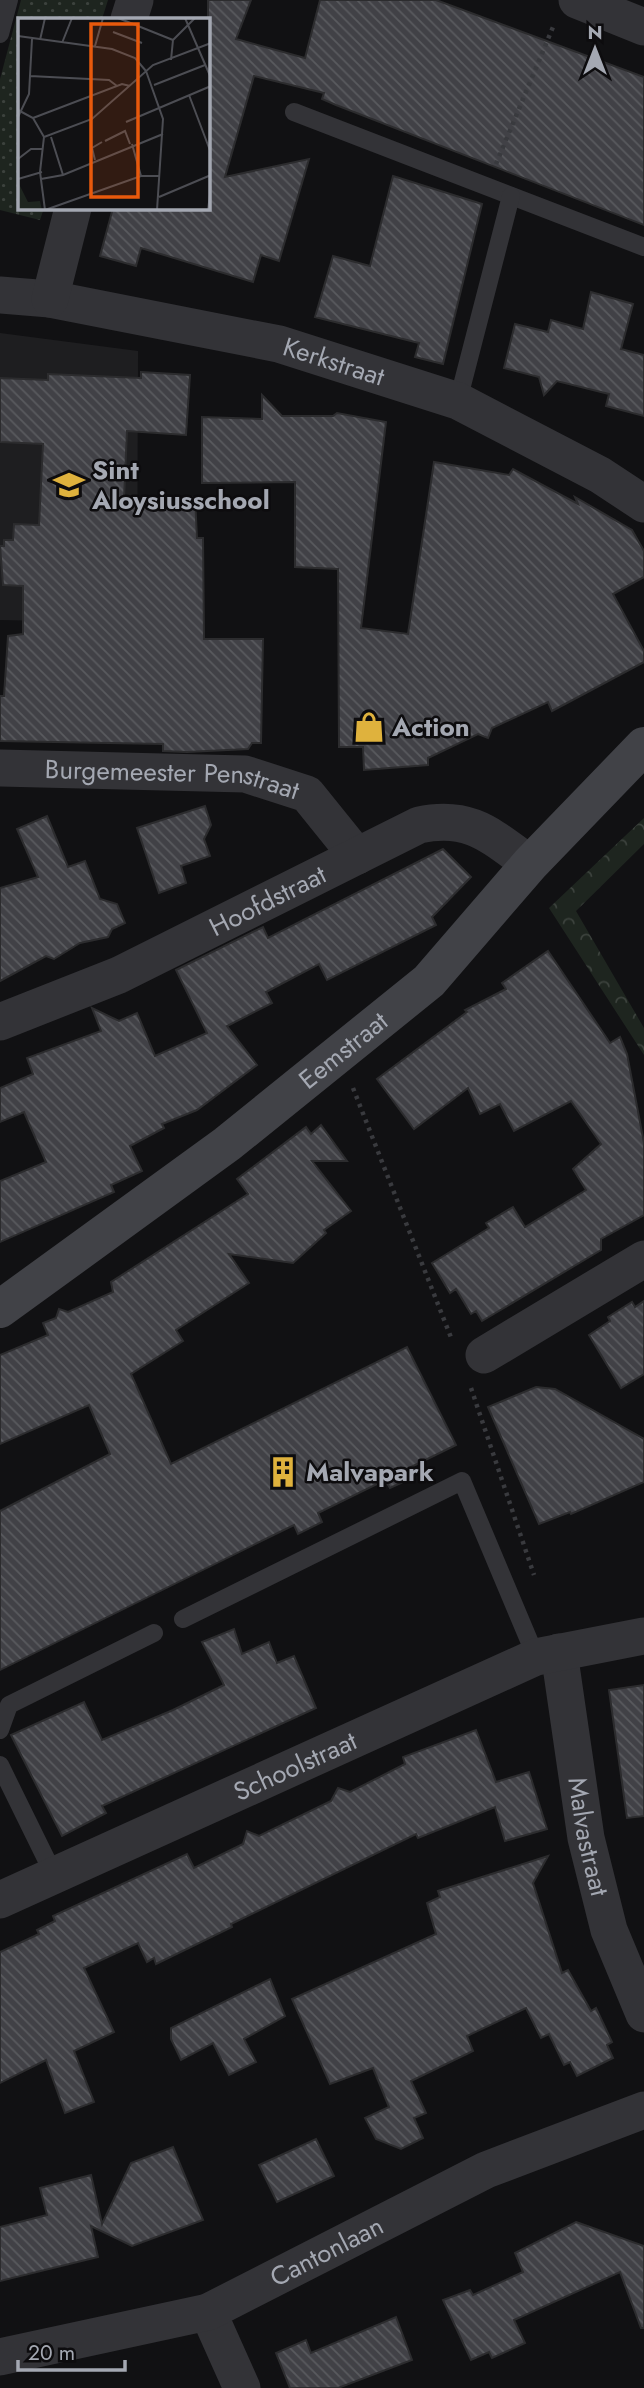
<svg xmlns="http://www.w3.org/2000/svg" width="644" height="2388" font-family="Jost,sans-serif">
	<defs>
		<pattern id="grass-dots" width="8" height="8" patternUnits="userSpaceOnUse" patternTransform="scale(1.75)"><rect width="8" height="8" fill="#1e251f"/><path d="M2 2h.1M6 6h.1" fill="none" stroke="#3c423d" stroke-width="1.8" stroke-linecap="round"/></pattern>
		<pattern id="forest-crowns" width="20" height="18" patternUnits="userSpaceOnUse" patternTransform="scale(1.75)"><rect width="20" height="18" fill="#1e251f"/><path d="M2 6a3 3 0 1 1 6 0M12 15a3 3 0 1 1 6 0" fill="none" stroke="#3c423d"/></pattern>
		<pattern id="building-back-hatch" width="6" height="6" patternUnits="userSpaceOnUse" patternTransform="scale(1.75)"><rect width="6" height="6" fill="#414146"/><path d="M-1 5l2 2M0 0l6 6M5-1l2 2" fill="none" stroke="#595a5e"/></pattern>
	</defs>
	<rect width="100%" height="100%" fill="#111113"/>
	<path fill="#1e1e20" d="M0,333L138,351L137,623L0,620Z"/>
	<path fill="url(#grass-dots)" d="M21,0H108L102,19H19V208H44L40,220L0,210V79Z"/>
	<path fill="url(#forest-crowns)" d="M644,818V844L576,911L644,1028V1055L549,908Z"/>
	<g fill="url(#building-back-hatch)" stroke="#2c2c2e" stroke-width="2">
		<path d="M208,0H251L236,39L305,58L320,0H436L644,77V225L336,105L322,99L324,93L254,76L225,177L309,159L279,261L261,255L253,282L141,248L136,266L100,256L113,208H208Z"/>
		<path d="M393,176L482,204L443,364L415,357L419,343L315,317L333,256L370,266Z"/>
		<path d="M591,292L633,304L621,349L644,355V416L606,406L609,394L557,381L544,395L539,377L504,368L515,324L548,332L551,320L583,329Z"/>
		<path d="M141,372L190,375L186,435L127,431L124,499L195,497L197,538H203L204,639H263L261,743H252L248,749L187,752L163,751V744L0,741V696H4L8,636L23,634V586L3,585L0,546H4V540H13L14,524L39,525L43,444L0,442V378L48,380V374L141,378Z"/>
		<path d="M262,395L282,416H333L337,413L386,422L361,628L408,634L434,462L509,475L513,469L578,504L575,497L632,530L644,551V577L613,594L644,651V662L552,711L548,702L492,728L488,738L478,734L428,758V765L364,770L363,747H339L338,569L295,567V482L202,483V417L262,419Z"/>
		<path d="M205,806L211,825L204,839L210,856L181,866L186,883L159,893L137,828Z"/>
		<path d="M47,816L68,867L85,861L100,899L117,904L125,923L112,929L108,937L80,943L54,959L46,956L0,981V888L38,877L17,829Z"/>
		<path d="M443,849L471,877L432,917L436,925L327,980L319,964L266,992L272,1003L227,1026L257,1065L197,1110L162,1124L164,1128L130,1146L142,1171L111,1185L114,1192L0,1242V1181L46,1162L24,1112L0,1122V1088L33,1074L27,1058L101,1031L92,1008L119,1021L137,1013L155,1056L207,1033L176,970L263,927L268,938Z"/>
		<path d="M548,951L610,1043L620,1037L627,1054L644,1143V1215L601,1239V1250L482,1321L476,1311L471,1314L456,1289L450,1293L432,1263L489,1228L486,1223L513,1207L525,1227L586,1190L573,1169L601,1144L571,1101L514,1131L500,1104L480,1114L468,1088L414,1129L377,1079L467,1012L465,1010L506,989L502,983Z"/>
		<path d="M321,1125L347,1161H312L351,1211L324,1230L326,1233L293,1263L229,1254L249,1283L176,1330L183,1341L131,1374L171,1464L407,1347L456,1445L409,1468L414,1477L390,1488L385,1480L318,1513L322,1522L298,1534L294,1525L0,1670V1511L110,1454L89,1405L0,1444V1355L48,1335L43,1323L56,1318L59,1309L68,1312L113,1292L111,1282L248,1194L237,1179L306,1127L311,1134Z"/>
		<path d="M644,1301V1374L621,1388L589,1335L610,1321L608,1317L632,1302L635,1307Z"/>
		<path d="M536,1387L555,1389L644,1439V1482L571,1514L570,1512L539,1524L488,1407Z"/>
		<path d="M234,1629L242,1654L269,1642L277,1663L294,1656L316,1708L102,1806L106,1813L62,1836L11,1735L84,1702L102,1740L173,1710L224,1685L202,1642Z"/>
		<path d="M644,1685V1816L627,1818L609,1690Z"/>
		<path d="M476,1730L496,1782L529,1772L547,1829L505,1841L495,1807L418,1838L416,1834L231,1924L232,1927L156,1964L154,1958L147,1962L138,1943L84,1968L114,2032L74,2051L94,2102L65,2113L46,2060L0,2083V1952L39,1934L37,1930L55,1921L53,1916L187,1854L194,1868L243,1844L247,1831L259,1836L331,1801L338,1788L350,1792L405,1764L403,1757Z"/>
		<path d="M548,1856L533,1883L562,1973L568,1970L591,2011L596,2008L612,2042L607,2045L613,2058L577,2076L570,2062L564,2065L549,2034L541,2038L526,2008L467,2036L473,2051L411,2081L426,2113L414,2118L423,2138L401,2149L376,2139L365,2118L389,2107L373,2068L330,2084L292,1999L436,1934L427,1903L440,1897L438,1891Z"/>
		<path d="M270,1979L285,2016L244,2039L256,2062L229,2075L213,2043L181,2060L171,2039V2028Z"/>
		<path d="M316,2139L334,2176L277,2202L259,2165Z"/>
		<path d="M173,2147L203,2220L132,2246L91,2226L98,2257L0,2281V2227L47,2215L40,2188L91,2175L102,2224L131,2163Z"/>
		<path d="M576,2222L644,2246V2328H641L620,2272L514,2320L525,2343L492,2358L489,2352L471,2360L443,2300L470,2290L473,2295L523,2272L515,2253Z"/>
		<path d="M396,2317L412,2360L338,2388H290L276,2353L306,2340L311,2353Z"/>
	</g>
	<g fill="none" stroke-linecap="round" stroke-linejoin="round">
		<g stroke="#393a3e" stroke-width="4.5" stroke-dasharray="3.5 5" stroke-linecap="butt">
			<path d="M496,164L553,27"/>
			<path d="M353,1088L452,1340"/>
			<path d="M471,1388L534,1575"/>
		</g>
		<g stroke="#333337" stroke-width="18">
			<path d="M0,34L9,0"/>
			<path d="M294,112L644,247"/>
			<path d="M458,401L511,196"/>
			<path d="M183,1619L462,1481L536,1657"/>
			<path d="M0,1730L9,1705L154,1633"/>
			<path d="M0,1765L54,1875"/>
		</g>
		<g stroke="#333337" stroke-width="37">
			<path d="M577,0L644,27"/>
			<path d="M129,19L135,0"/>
			<path id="s1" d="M0,295L50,299L279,344L458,401L600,475L644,504"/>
			<path d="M50,299L73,208"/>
			<path id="s2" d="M0,768L245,774L307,794L357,856"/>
			<path id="s3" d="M0,1022L119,975L419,825C470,814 491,836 530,864"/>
			<path d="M484,1355L644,1259"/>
			<path id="s4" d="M559,1652L586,1838L609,1930L644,2014"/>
			<path id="s5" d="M0,1900L536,1657L644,1636"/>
			<path d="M208,2312L242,2388"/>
			<path id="s6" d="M0,2357L208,2312L486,2170L644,2110"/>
		</g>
		<path stroke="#414247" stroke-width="38" id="s7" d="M0,1309L227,1144L429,981L530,864L644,746"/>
	</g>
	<defs>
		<symbol id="school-bare" viewBox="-9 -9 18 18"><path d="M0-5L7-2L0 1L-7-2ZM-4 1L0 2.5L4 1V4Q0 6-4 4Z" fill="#dfb23d" stroke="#0d0c0e" stroke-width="2.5" paint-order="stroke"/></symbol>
		<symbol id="shop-bare" viewBox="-9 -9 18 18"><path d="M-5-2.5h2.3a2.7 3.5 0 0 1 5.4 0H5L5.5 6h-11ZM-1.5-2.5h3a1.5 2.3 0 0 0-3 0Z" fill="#dfb23d" stroke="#0d0c0e" stroke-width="2.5" paint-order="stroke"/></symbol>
		<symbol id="building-bare" viewBox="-9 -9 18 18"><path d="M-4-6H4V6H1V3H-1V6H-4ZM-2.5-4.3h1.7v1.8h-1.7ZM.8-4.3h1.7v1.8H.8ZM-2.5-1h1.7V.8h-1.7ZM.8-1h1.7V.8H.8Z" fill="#dfb23d" stroke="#0d0c0e" stroke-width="2.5" paint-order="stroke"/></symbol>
	</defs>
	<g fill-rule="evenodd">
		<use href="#school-bare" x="47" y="463" width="44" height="44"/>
		<use href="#shop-bare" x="347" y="705" width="44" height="44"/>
		<use href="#building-bare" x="261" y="1450" width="44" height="44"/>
	</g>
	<g text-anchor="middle" stroke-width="5" stroke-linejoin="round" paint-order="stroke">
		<g font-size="26" fill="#a4a8b2" stroke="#0d0c0e">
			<text dy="9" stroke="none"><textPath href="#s1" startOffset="341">Kerkstraat</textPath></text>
			<text dy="9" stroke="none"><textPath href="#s2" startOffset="173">Burgemeester Penstraat</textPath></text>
			<text dy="9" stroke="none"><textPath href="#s3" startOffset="294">Hoofdstraat</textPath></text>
			<text dy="9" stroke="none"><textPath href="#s7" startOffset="430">Eemstraat</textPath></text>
			<text dy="9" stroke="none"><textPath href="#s5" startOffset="324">Schoolstraat</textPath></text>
			<text dy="9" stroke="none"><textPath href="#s4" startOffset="187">Malvastraat</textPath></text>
			<text dy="9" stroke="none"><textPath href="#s6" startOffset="346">Cantonlaan</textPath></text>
		</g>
		<g font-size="26" font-weight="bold" fill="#a4a8b2" stroke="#0d0c0e" text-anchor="start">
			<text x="92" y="479">Sint<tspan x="92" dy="30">Aloysiusschool</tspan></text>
			<text x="392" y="736">Action</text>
			<text x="306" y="1481">Malvapark</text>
		</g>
	</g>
	<g transform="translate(18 18)">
		<rect width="192" height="192" fill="#111113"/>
		<path d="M0,164L10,184L22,183L24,192H0Z" fill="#1e251f"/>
		<path fill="none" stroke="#4c4d53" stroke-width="2" d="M100,0L155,22M167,0L193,60M95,14L124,25M0,18L94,31L117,40L128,53M22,22L27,0M44,25L54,0M77,28L85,0M153,42L155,22L177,0M128,53L145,101L139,192M12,58L91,62L99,68M136,67L187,47M171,77L193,135M0,92L15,100L26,119M0,99L11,76L14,21M15,100L104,66L112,68M108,104L193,68M33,119L45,157M87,123L107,113L112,126M114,126L123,158M0,141L13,131H24M77,142L74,130L84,124M0,161L24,154M23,161L45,157L145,116M141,179L193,157M27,192L123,158H141M27,192L22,154L26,119L74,101L135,47L193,25M190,192L193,168"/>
		<path fill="#e8590c" fill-opacity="0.15" stroke="#e8590c" stroke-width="3.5" d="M73,6H120V179H73Z"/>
		<rect width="192" height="192" fill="none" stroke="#a4a8b2" stroke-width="3.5"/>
	</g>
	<g transform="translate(595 49)" stroke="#0d0c0e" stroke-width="5" paint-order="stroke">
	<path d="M0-5L12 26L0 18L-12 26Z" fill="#a4a8b2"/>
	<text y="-10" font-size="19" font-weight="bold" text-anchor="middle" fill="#a4a8b2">N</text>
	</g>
	<path d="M18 2360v10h107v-10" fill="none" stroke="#a4a8b2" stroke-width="3.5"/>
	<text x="28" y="2360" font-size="21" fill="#a4a8b2" stroke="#0d0c0e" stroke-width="5" paint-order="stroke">20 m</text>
</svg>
